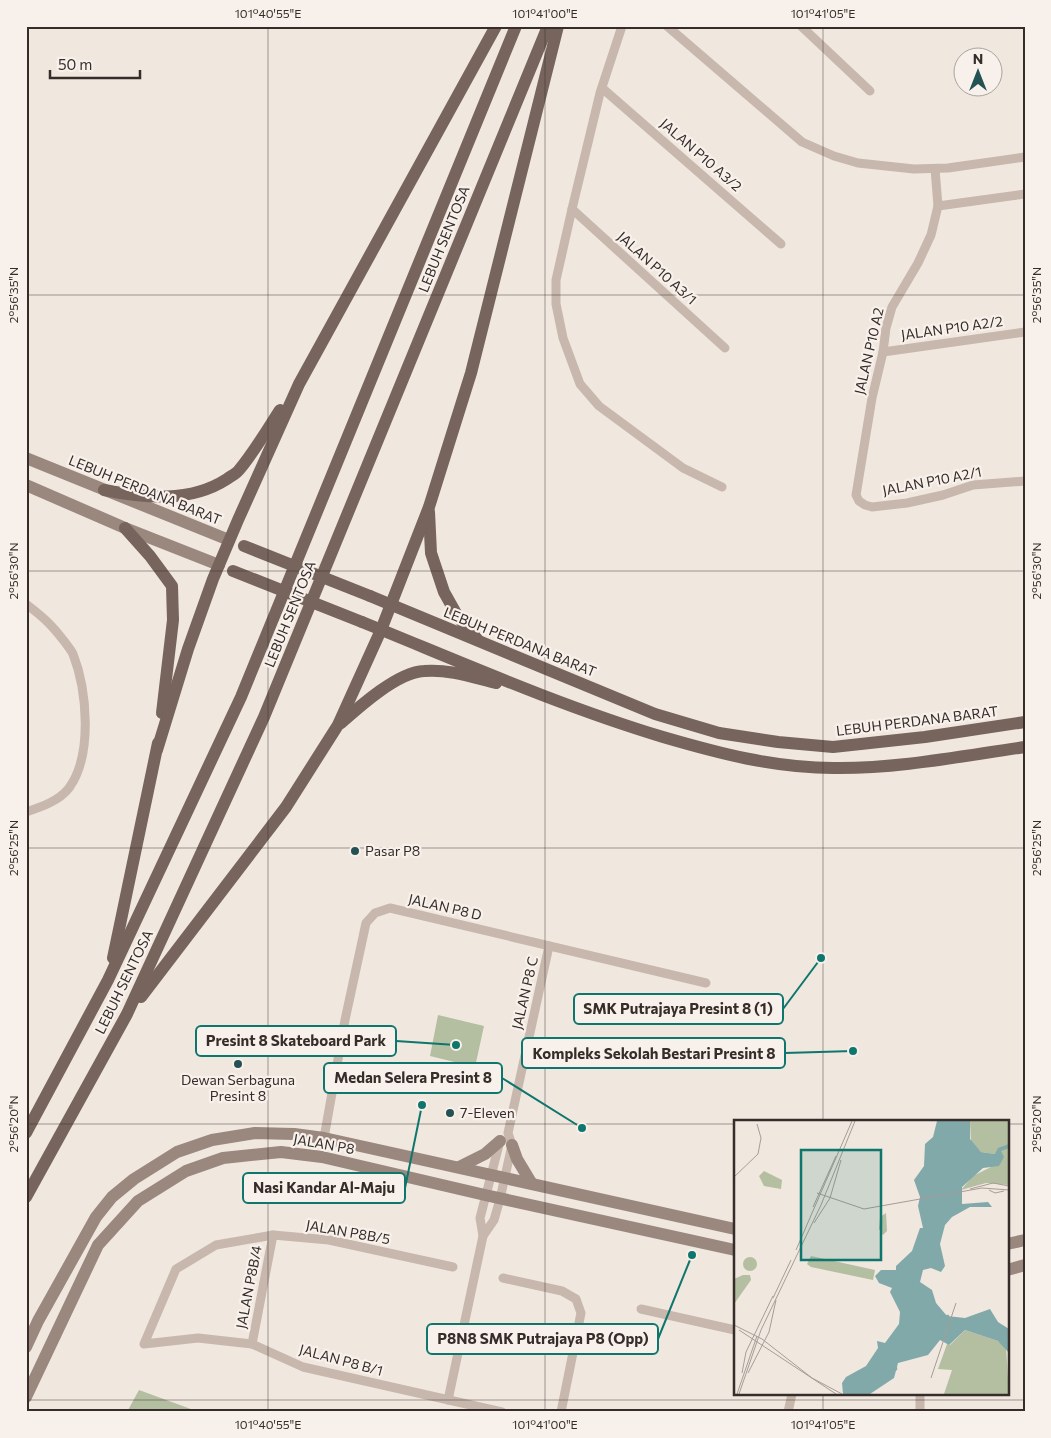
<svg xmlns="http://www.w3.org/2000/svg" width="1051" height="1438" font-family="Commissioner,sans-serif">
	<rect width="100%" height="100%" fill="#f0e7df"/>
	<g fill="#b4bea0">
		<path d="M438,1015L484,1026L475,1067L430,1056Z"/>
		<path d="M139,1390L199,1412H127Z"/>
	</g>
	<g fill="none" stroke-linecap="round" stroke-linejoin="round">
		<g stroke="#c7b7ac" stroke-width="9">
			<path d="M622,26L600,93L572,209L556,280V304L563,338L580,384L599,406L683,468L722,487"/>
			<path d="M667,26L802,142L834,156L858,163L914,169L948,168L1025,157"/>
			<path d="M801,26L870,91"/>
			<path d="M602,88L781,244"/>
			<path d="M935,169L938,206L931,235L918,263L892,307L886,328L883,352L872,398L856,495L859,501L865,505L872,507L907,503L943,495L973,485L1025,481"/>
			<path d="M938,206L1025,194"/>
			<path d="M572,209L725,348"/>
			<path d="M883,352L1025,332"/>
			<path d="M26,604C43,617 51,624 64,641C67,645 71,650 73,654C87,690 93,755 69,788C59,801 41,807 26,812"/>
			<path d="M324,1138L345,1020L366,923L375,913L390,908L706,983"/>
			<path d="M483,1236L494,1220L500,1199L512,1145L508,1133L549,946"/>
			<path d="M453,1267L329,1240L273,1235L216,1245L176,1269L144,1344L198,1338L252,1344L303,1367L502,1412"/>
			<path d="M503,1278L562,1291L576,1299L581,1313L561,1412"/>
			<path d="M641,1309L735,1330"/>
			<path d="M252,1344L273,1235"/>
			<path d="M448,1400L483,1236L480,1218L500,1141"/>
			<path d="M788,1412L792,1394"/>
			<path d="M920,1412V1394"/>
		</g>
		<g stroke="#9a877d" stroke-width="12">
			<path d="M26,458L229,540"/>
			<path d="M26,485L125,528L219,565"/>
			<path d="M512,1145L517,1159L532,1184"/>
			<path d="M459,1167L485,1154L500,1141"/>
			<path d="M1007,1244L1025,1240"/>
			<path d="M1007,1270L1025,1265"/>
			<path d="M26,1347L38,1321L96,1217L112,1197L134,1179L177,1152L212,1140L255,1133L294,1134L324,1138L735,1229"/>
			<path d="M26,1397L98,1245L138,1201L186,1171L223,1158L281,1152L322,1157L485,1195L735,1250"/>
		</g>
		<g stroke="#76645d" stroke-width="12">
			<path d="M104,490C145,498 190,503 227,479C231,476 236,474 239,470C254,452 267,430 280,410"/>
			<path d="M429,512L431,553L444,592L458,617L477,639"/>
			<path d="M125,528L150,556L172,586L173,620L162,713"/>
			<path d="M370,596L655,714L719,733L778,742L833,747L925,737L1025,722"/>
			<path d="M362,622C461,662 560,706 663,737C718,753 774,768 833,768C897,769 962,756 1025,747"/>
			<path d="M341,723C360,706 398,672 424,671C449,669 472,677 496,683"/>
			<path d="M157,750L188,649L213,579L238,520L299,384L496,26"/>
			<path d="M113,958L158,743"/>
			<path d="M141,997L286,807L338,725L381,630L429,507L471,373L558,26"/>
			<path d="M26,1133L108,980L241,697L516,26"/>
			<path d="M26,1197L127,1014L264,717L548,26"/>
		</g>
		<g stroke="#76645d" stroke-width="12">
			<path d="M244,546L370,596"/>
			<path d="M233,571L362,622"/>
		</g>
	</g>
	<path fill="none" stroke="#362d2a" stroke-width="1" stroke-opacity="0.45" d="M268,26V1412M545,26V1412M823,26V1122M26,295H1025M26,571H1025M26,848H1025M26,1124H735M1007,1124H1025M823,1394V1412M26,1400H1025"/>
	<g fill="#245153" stroke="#f8f1eb" stroke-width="2">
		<circle cx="355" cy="851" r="5"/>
		<circle cx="238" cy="1064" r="5"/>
		<circle cx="450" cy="1113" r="5"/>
	</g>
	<g text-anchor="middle" stroke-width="4.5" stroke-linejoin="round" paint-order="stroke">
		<g font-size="14" fill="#362d2a" stroke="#f8f1eb">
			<text transform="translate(701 155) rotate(41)" y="5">JALAN P10 A3/2</text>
			<text transform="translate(444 239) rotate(-68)" y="5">LEBUH SENTOSA</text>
			<text transform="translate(657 268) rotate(42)" y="5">JALAN P10 A3/1</text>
			<text transform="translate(952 328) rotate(-8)" y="5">JALAN P10 A2/2</text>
			<text transform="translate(869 351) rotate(-77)" y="5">JALAN P10 A2</text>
			<text transform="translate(932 481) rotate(-11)" y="5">JALAN P10 A2/1</text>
			<text transform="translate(145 490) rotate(22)" y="5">LEBUH PERDANA BARAT</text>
			<text transform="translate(290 614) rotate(-68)" y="5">LEBUH SENTOSA</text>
			<text transform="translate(520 642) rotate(22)" y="5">LEBUH PERDANA BARAT</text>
			<text transform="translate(917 721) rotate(-7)" y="5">LEBUH PERDANA BARAT</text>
			<text transform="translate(445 907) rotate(13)" y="5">JALAN P8 D</text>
			<text transform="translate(124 982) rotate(-64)" y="5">LEBUH SENTOSA</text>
			<text transform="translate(525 993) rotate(-77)" y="5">JALAN P8 C</text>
			<text transform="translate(324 1144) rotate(10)" y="5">JALAN P8</text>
			<text transform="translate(348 1232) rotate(10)" y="5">JALAN P8B/5</text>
			<text transform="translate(249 1287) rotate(-79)" y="5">JALAN P8B/4</text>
			<text transform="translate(341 1360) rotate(15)" y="5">JALAN P8 B/1</text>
		</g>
		<g font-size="14" fill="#362d2a" stroke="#f8f1eb" text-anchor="start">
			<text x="365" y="856">Pasar P8</text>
			<text x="238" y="1085" text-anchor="middle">Dewan Serbaguna<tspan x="238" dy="16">Presint 8</tspan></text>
			<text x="460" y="1118">7-Eleven</text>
		</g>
	</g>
	<g transform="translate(734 1120)">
		<rect width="275" height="275" fill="#f0e7df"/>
		<path d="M236,1H275V65L252,63L227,70L239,56L265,43L261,34L247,32L237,22ZM30,51L48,60L47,69L30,66L25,56ZM152,93L153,111L149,115L145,109L146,97ZM77,136L141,150L139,160L77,147L73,144ZM9 144a7 7 0 1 1 14 0a7 7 0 1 1-14 0ZM9,155H16L17,160L0,184V159ZM231,210L264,221L272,227L275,274H210L218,250L204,249L213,224L216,225Z" fill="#b4bea0"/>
		<path d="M203,1H236V19L247,32L261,34L264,28L275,24V28L267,31L270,37L265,46L249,48L228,67V84L254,82L258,87H236L218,97L211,105L206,124L211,146L207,152L197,148L189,150L186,162L198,170L202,183L213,196L231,198L256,189L264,202L275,209V233L264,221L231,210L215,225L206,220L194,235L164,243L160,258L136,274H109L108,263L112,257L132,246L144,228L143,221L151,223L165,204L166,192L156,172L158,168L145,163L141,156L147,150H162V146L178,131L186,108H189L184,86L186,77L180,60L190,46L191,24L199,17Z" fill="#81a9aa"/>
		<path fill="none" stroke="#81a9aa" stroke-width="2.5" d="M208,74L251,37M205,77L188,91L197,95V115L177,154V174L203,197L215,196M123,274L162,249L161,238L214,197"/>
		<path fill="none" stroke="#a69d97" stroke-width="1" d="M0,57L24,34L27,18L23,4M236,69L259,63L275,66M255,70L261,73L270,71M83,73L130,89L248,68L275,70M79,87L102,36M80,103L96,78L107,40M62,130L118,1M39,178L57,140M0,205L28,219L78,258L108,274M5,210L102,274M12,232L39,176M8,253L12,232M14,253L35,212L42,180M197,258L222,183M3,274L23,216M5,274L27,210L87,85L121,1"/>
		<path fill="#0f766e" fill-opacity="0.15" stroke="#0f766e" stroke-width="2.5" d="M67,30H147V140H67Z"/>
		<rect width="275" height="275" fill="none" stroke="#362d2a" stroke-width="2.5"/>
	</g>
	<path fill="none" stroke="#0f766e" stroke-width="2" d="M821 958L783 1009M456 1045L396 1041M853 1051L785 1053M582 1128L502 1078M422 1105L405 1188M692 1255L658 1339"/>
	<g fill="#0f766e" stroke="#f8f1eb" stroke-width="2">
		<circle cx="821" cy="958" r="5"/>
		<circle cx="456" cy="1045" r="5"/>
		<circle cx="853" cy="1051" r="5"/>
		<circle cx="582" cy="1128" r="5"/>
		<circle cx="422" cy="1105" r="5"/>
		<circle cx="692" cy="1255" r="5"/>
	</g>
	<g fill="#f8f1eb" stroke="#0f766e" stroke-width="2">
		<rect x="574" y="994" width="209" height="30" rx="5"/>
		<rect x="196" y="1026" width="200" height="30" rx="5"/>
		<rect x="522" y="1038" width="263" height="30" rx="5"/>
		<rect x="324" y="1063" width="178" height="30" rx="5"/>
		<rect x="243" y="1173" width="162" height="30" rx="5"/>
		<rect x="427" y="1324" width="231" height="30" rx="5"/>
	</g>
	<g font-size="15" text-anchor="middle" font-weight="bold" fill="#362d2a">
		<text x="678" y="1014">SMK Putrajaya Presint 8 (1)</text>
		<text x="296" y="1046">Presint 8 Skateboard Park</text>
		<text x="654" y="1059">Kompleks Sekolah Bestari Presint 8</text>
		<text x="413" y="1083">Medan Selera Presint 8</text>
		<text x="324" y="1193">Nasi Kandar Al-Maju</text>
		<text x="543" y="1344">P8N8 SMK Putrajaya P8 (Opp)</text>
	</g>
	<rect width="1051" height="1438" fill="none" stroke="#f8f1eb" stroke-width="55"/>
	<g transform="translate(978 72)"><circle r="24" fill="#f8f1eb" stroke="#aaa39e"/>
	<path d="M0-4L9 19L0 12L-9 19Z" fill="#245153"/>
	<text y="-8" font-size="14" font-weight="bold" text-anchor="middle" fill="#362d2a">N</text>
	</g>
	<path d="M50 70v8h90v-8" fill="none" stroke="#362d2a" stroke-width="2.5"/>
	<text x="58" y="70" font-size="15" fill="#362d2a" stroke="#f8f1eb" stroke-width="4" paint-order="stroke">50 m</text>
	<rect x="28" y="28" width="996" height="1382" fill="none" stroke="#362d2a" stroke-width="2"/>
	<g font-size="12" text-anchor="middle" fill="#362d2a">
		<text x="268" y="18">101°40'55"E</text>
		<text x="545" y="18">101°41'00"E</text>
		<text x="823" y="18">101°41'05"E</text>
		<text transform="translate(14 295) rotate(-90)" y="4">2°56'35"N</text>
		<text transform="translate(1037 295) rotate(-90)" y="4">2°56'35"N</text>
		<text transform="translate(14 571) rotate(-90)" y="4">2°56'30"N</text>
		<text transform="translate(1037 571) rotate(-90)" y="4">2°56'30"N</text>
		<text transform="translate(14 848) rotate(-90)" y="4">2°56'25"N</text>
		<text transform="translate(1037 848) rotate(-90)" y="4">2°56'25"N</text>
		<text transform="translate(14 1124) rotate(-90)" y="4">2°56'20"N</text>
		<text transform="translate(1037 1124) rotate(-90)" y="4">2°56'20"N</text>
		<text x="268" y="1429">101°40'55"E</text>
		<text x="545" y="1429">101°41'00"E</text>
		<text x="823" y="1429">101°41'05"E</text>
	</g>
</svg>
